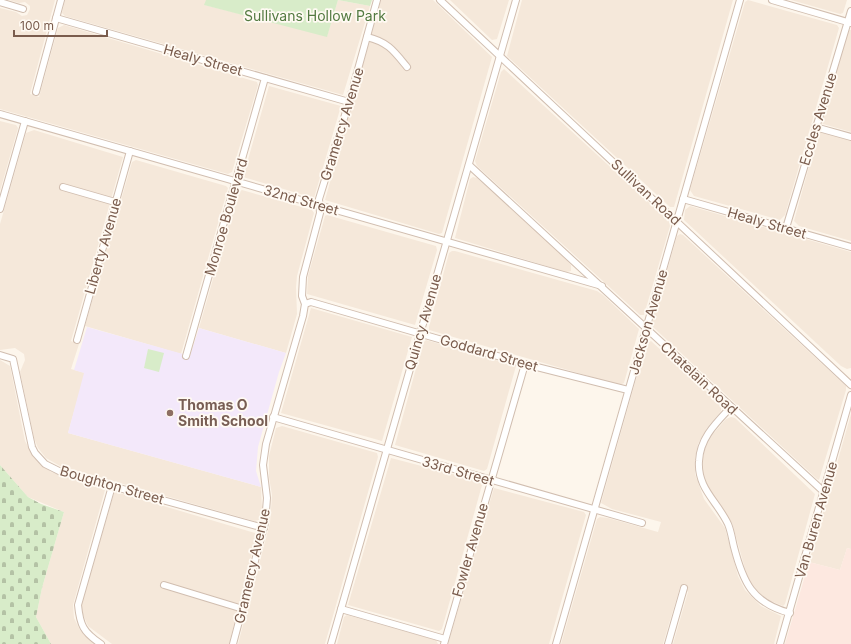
<svg xmlns="http://www.w3.org/2000/svg" width="851" height="644" font-family="Inter,sans-serif">
	<defs>
		<pattern id="cemetery-stones" width="16" height="16" patternUnits="userSpaceOnUse"><rect width="16" height="16" fill="#d8ecc9"/><path d="M2 7V4a2 2 0 0 1 4 0v3zM10 15v-3a2 2 0 0 1 4 0v3z" fill="#b4c2a5"/></pattern>
	</defs>
	<rect width="100%" height="100%" fill="#fdf6ec"/>
	<g fill="#f5e8da">
		<path d="M9,0H55L30,94L39,97L58,28L64,25L257,82L258,85L232,172L228,174L0,109V8L16,12L22,16L27,15L30,9V6L25,2L19,3Z"/>
		<path d="M65,0H206L205,5L327,36L338,0L370,6L343,95L65,16L62,13Z"/>
		<path d="M381,0H433L492,57L442,233L439,234L325,200Z"/>
		<path d="M450,0H509L497,39L492,40Z"/>
		<path d="M522,0H733L674,207H670L507,56Z"/>
		<path d="M748,0L837,25L839,28L785,215L780,220L694,196L690,190L745,2Z"/>
		<path d="M791,0H847L843,13L840,14Z"/>
		<path d="M849,30H851V132L823,124L821,121L845,35Z"/>
		<path d="M504,69L669,221L670,226L644,315H640L477,166L475,161L501,72Z"/>
		<path d="M269,86L341,106L314,198L243,177Z"/>
		<path d="M0,121L16,125L18,128L0,191Z"/>
		<path d="M34,130L123,157L71,341L79,344L71,369L85,373L68,433L261,487L262,510L259,520L254,521L60,466L46,458L38,448L34,438L20,372L25,360L24,354L15,348L0,350V224L26,133Z"/>
		<path d="M822,132L851,140V241L799,226L794,221L818,134Z"/>
		<path d="M136,160L226,186L228,188L181,354L85,326L132,162Z"/>
		<path d="M473,177L477,178L557,249L571,265V271L566,272L455,238L470,179Z"/>
		<path d="M242,190L312,210L314,213L297,276L296,287L297,314L286,353L199,328L235,202L238,192Z"/>
		<path d="M690,206L851,252V368L847,369L841,366L684,220L685,210Z"/>
		<path d="M327,215L436,246L437,250L415,325L307,294L308,276L325,216Z"/>
		<path d="M680,234L683,235L846,386V390L819,480L817,479L653,327L652,323L677,236Z"/>
		<path d="M452,251H455L597,291L603,295L639,329L624,383L620,385L429,330V327L449,253Z"/>
		<path d="M311,308L412,337L382,441L281,413Z"/>
		<path d="M426,340L516,366L487,469L484,471L395,445L423,343Z"/>
		<path d="M651,341L721,405V411L707,428L698,444L695,458V474L704,499L725,528L738,576L745,590L761,606L781,616L774,644H673L688,592L685,588L680,587L663,644H561L597,519L600,517L608,518L658,532L661,522L612,509L601,503L646,344Z"/>
		<path d="M0,360L10,366L25,441L34,458L51,472L105,490L73,605L74,618L80,630L96,644H51L36,617L42,588L64,512L28,497L0,465Z"/>
		<path d="M851,414V549L847,548L840,570L809,562Z"/>
		<path d="M731,417L735,418L815,494L785,604L783,606L766,599L757,591L748,579L732,523L709,491L703,474V456L707,444L713,434L726,419Z"/>
		<path d="M282,426L377,453L378,457L325,644H238L270,523L272,495L269,477V456L276,428Z"/>
		<path d="M391,458L479,481L482,485L442,629L439,631L348,605Z"/>
		<path d="M494,488L584,512L586,515L549,644H448Z"/>
		<path d="M116,492L255,533L256,538L229,644H112L88,626L82,612V603L114,493Z"/>
		<path d="M347,615L436,640L438,644H337L344,617Z"/>
	</g>
	<path fill="#fde8e0" d="M847,548L851,549V644H785L809,562L840,570Z"/>
	<path fill="#f3e8fa" d="M87,327L190,356L199,328L286,353L279,372L258,447L256,471L261,487L68,433L84,373L74,370Z"/>
	<path fill="url(#cemetery-stones)" d="M0,465L28,497L41,504L64,512L42,588L36,617L51,644H0Z"/>
	<g fill="#d8ecc9">
		<path d="M206,0H372L370,6L338,0L327,37L204,5Z"/>
		<path d="M148,349L164,353L159,372L144,368Z"/>
	</g>
	<g fill="none" stroke-linecap="round" stroke-linejoin="round">
		<defs>
			<g id="minor">
				<path d="M440,0L851,385"/>
				<path d="M772,0L851,23"/>
				<path d="M0,2L23,9"/>
				<path d="M56,18L349,102"/>
				<path d="M367,37C388,42 394,51 407,67"/>
				<path d="M36,92L61,0"/>
				<path d="M0,114L602,286"/>
				<path d="M815,127L851,137"/>
				<path d="M469,165L824,492"/>
				<path d="M63,187L115,202"/>
				<path d="M683,199L851,247"/>
				<path d="M0,209L25,121"/>
				<path d="M786,228L851,11"/>
				<path d="M305,304L311,302L525,364L628,390"/>
				<path d="M77,340L130,151"/>
				<path d="M0,355L13,359L32,447L35,453L45,464L61,472L264,528"/>
				<path d="M186,356L265,78"/>
				<path d="M731,407C716,423 700,438 699,461C697,488 717,501 728,524C731,531 732,539 734,547C743,582 752,603 790,613"/>
				<path d="M273,417L642,523"/>
				<path d="M164,585L243,609"/>
				<path d="M341,609L445,639"/>
				<path d="M101,644C83,632 80,625 78,605L112,486"/>
				<path d="M233,644L265,523L267,498L263,465L266,444L303,316L305,304L302,296L303,277L320,213L319,199L349,102L377,0"/>
				<path d="M331,644L516,0"/>
				<path d="M444,644L525,364"/>
				<path d="M556,644L740,0"/>
				<path d="M668,644L684,588"/>
				<path d="M780,644L851,395"/>
			</g>
		</defs>
		<use href="#minor" stroke="#d1beb0" stroke-width="8"/>
		<use href="#minor" stroke="#fff" stroke-width="6"/>
	</g>
	<circle fill="#8d6e63" stroke="#fffaf3" stroke-width="1.5" cx="170" cy="413" r="4"/>
	<g text-anchor="middle" stroke-width="3.5" stroke-linejoin="round" paint-order="stroke">
		<g font-size="14" fill="#537a41" stroke="#fffaf3">
			<text x="315" y="21">Sullivans Hollow Park</text>
		</g>
		<g font-size="14" fill="#7a5c4d" stroke="#fffaf3">
			<text transform="translate(203 60) rotate(16)" y="5">Healy Street</text>
			<text transform="translate(818 119) rotate(-73)" y="5">Eccles Avenue</text>
			<text transform="translate(342 124) rotate(-73)" y="5">Gramercy Avenue</text>
			<text transform="translate(646 192) rotate(43)" y="5">Sullivan Road</text>
			<text transform="translate(301 200) rotate(16)" y="5">32nd Street</text>
			<text transform="translate(226 217) rotate(-74)" y="5">Monroe Boulevard</text>
			<text transform="translate(767 223) rotate(16)" y="5">Healy Street</text>
			<text transform="translate(103 246) rotate(-74)" y="5">Liberty Avenue</text>
			<text transform="translate(423 322) rotate(-74)" y="5">Quincy Avenue</text>
			<text transform="translate(648 322) rotate(-74)" y="5">Jackson Avenue</text>
			<text transform="translate(489 353) rotate(16)" y="5">Goddard Street</text>
			<text transform="translate(699 378) rotate(43)" y="5">Chatelain Road</text>
			<text transform="translate(458 471) rotate(16)" y="5">33rd Street</text>
			<text transform="translate(112 485) rotate(16)" y="5">Boughton Street</text>
			<text transform="translate(816 520) rotate(-74)" y="5">Van Buren Avenue</text>
			<text transform="translate(470 550) rotate(-74)" y="5">Fowler Avenue</text>
			<text transform="translate(252 566) rotate(-77)" y="5">Gramercy Avenue</text>
		</g>
		<g font-size="14" font-weight="bold" fill="#785e54" stroke="#fffaf3" text-anchor="start">
			<text x="178" y="410">Thomas O<tspan x="178" dy="16">Smith School</tspan></text>
		</g>
	</g>
	<path d="M14 30v6h93v-6" fill="none" stroke="#7a5c4d" stroke-width="2"/>
	<text x="20" y="30" font-size="12" fill="#7a5c4d" stroke="#fffaf3" stroke-width="3" paint-order="stroke">100 m</text>
</svg>
